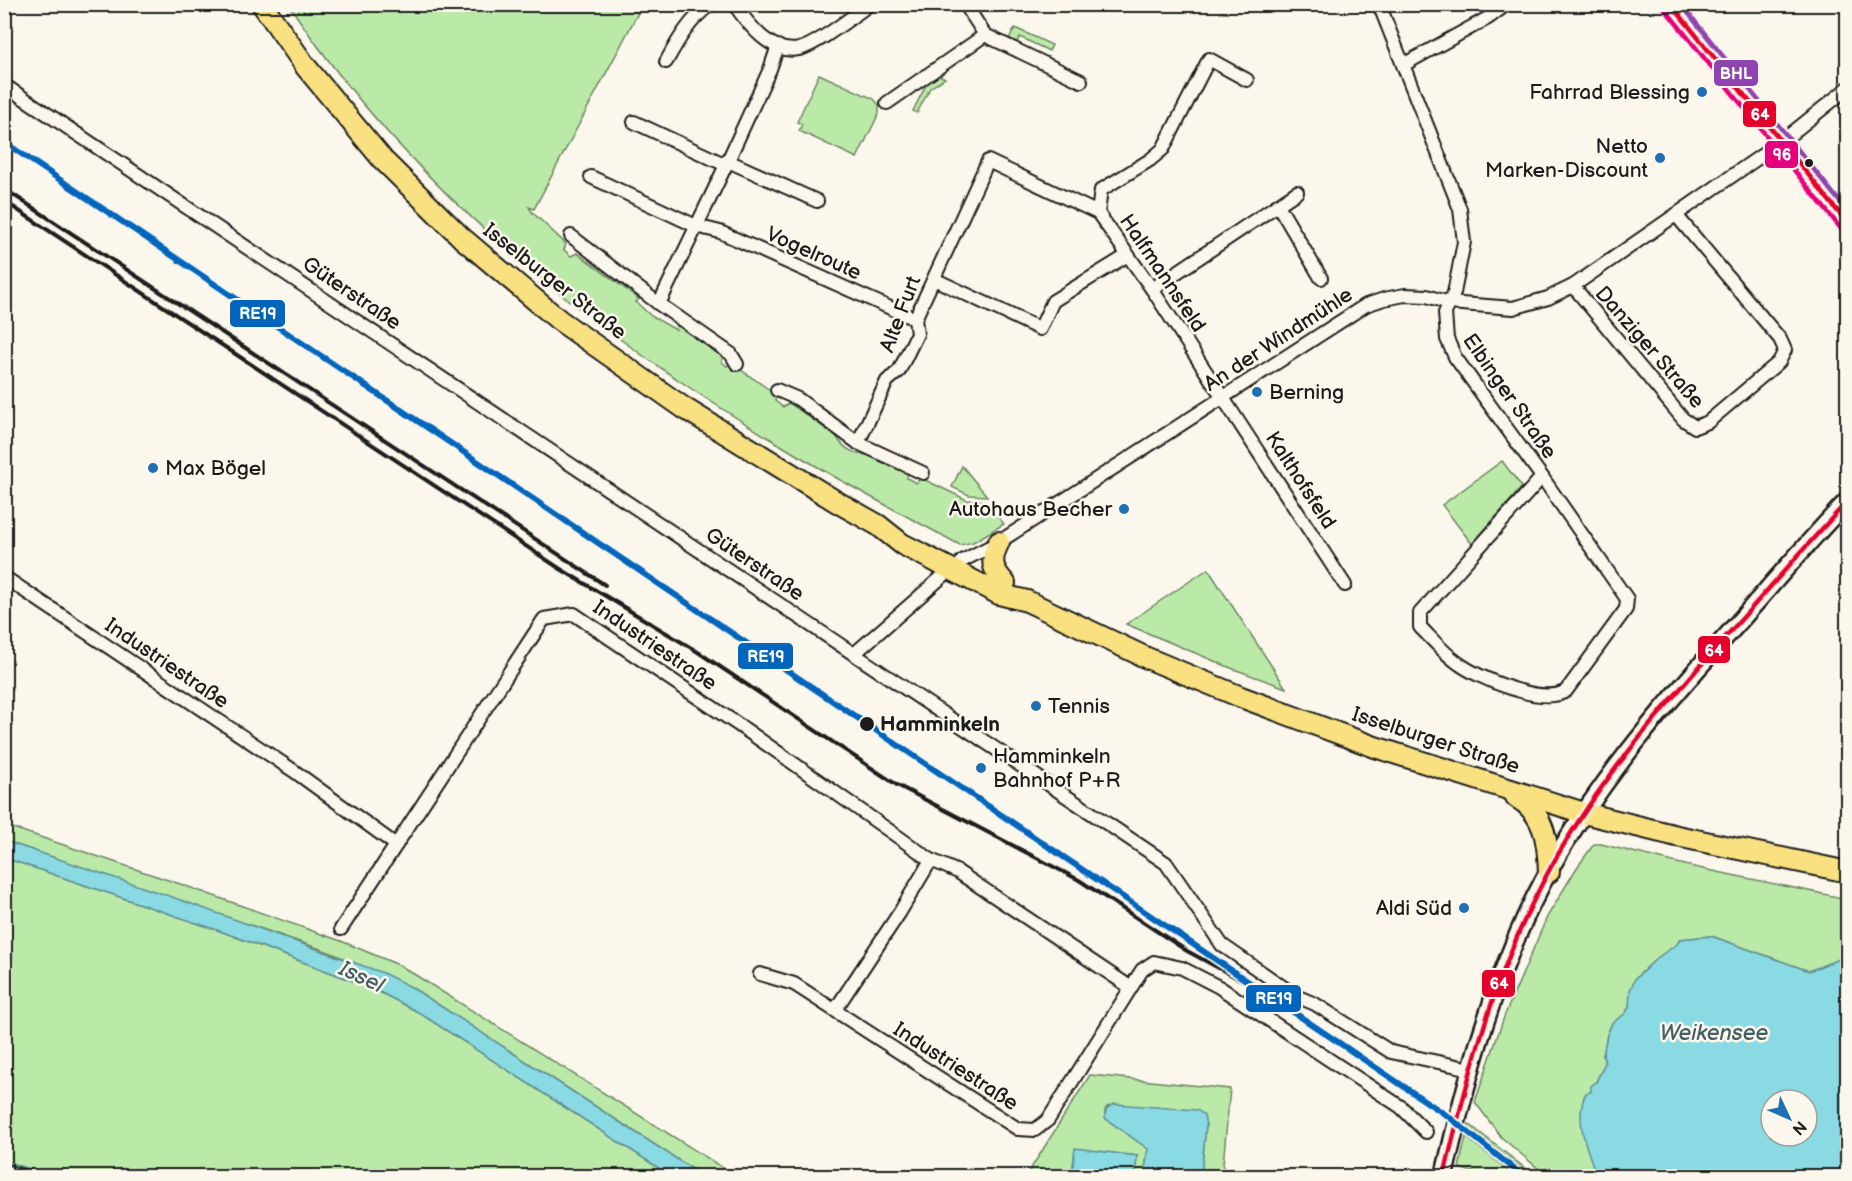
<svg xmlns="http://www.w3.org/2000/svg" width="1852" height="1181" font-family="'Balsamiq Sans',sans-serif">
	<rect width="100%" height="100%" fill="#fbf7ec"/>
	<filter id="ink" filterUnits="userSpaceOnUse"><feTurbulence type="fractalNoise" baseFrequency=".0167" numOctaves="2"/><feDisplacementMap in="SourceGraphic" scale="12" xChannelSelector="R" yChannelSelector="G"/><feConvolveMatrix kernelMatrix="1 2 1 2 8 2 1 2 1" color-interpolation-filters="sRGB"/></filter>
	<g filter="url(#ink)">
		<g fill="#bbeaa8" stroke="#6c8362" stroke-width="1.5">
			<path d="M289,5H636L632,10L638,13L534,209L529,207L532,212L566,244L564,250L571,256L577,253L639,299L636,302L651,316L676,330L677,326H682L723,355L722,362L727,366L731,363L777,395L775,401L783,407L789,403L836,436C846,453 856,453 872,456C884,458 897,467 908,472L907,478L916,483L921,478L967,500L985,501L1004,524L973,542L960,545C916,521 871,498 828,473C621,354 422,206 289,5Z"/>
			<path d="M1015,28L1052,45L1049,51L1020,37L1016,44L1008,41Z"/>
			<path d="M819,74L874,99L879,105V113L857,158L799,131L802,124L797,122Z"/>
			<path d="M939,75L945,78L930,88L917,113L913,111L927,83Z"/>
			<path d="M1502,461L1522,487L1472,544L1442,505Z"/>
			<path d="M962,466L987,496L969,495L952,487Z"/>
			<path d="M1208,569L1286,688L1231,668L1126,624Z"/>
			<path d="M4,825L183,885L341,941L401,966L736,1176H703L411,987L329,952L5,841Z"/>
			<path d="M1594,844H1601L1689,866L1847,899V956L1809,971L1711,936L1680,939L1678,944L1657,958L1635,979L1629,1007L1625,1014L1612,1023L1607,1035L1603,1056L1605,1063L1591,1092L1584,1096C1580,1128 1586,1147 1597,1176H1547L1501,1137L1475,1102L1504,1017L1547,917L1576,869Z"/>
			<path d="M5,858L220,931L372,988L418,1012L671,1176H32L5,1167Z"/>
			<path d="M1090,1075L1230,1089L1222,1176H1201L1206,1125L1108,1106L1105,1110V1118L1148,1149L1144,1176H1135L1137,1156L1075,1149L1072,1176H1026Z"/>
			<path d="M1469,1124L1535,1176H1531L1469,1127Z"/>
			<path d="M1466,1137L1515,1176H1486L1459,1168Z"/>
		</g>
		<g fill="#8adae4" stroke="#5e8e94" stroke-width="1.5" fill-rule="evenodd">
			<path d="M5,841L175,898L383,973L411,987L703,1176H671L418,1012L372,988L220,931L5,858Z"/>
			<path d="M1711,936L1809,971L1847,956V1176H1597C1588,1152 1573,1119 1586,1093L1591,1092V1086L1596,1082L1605,1063L1603,1056L1607,1035L1612,1023L1625,1014L1629,1007L1630,990L1635,979L1657,958L1677,944L1680,939ZM1771,1100H1807V1136H1771Z"/>
			<path d="M1115,1104L1197,1110L1204,1115L1206,1125L1201,1176H1144L1148,1149L1105,1118C1105,1109 1107,1107 1115,1104Z"/>
			<path d="M1075,1148L1137,1156L1135,1176H1072Z"/>
		</g>
		<g fill="none" stroke-linecap="round" stroke-linejoin="round">
			<path stroke="#5e8e94" stroke-width="4" d="M4,1162L48,1176"/>
			<defs>
				<g id="minor">
					<path d="M734,4C748,24 771,55 799,49C816,46 854,15 870,4"/>
					<path d="M1379,4L1460,209L1464,242L1454,293L1445,313L1447,339L1455,357L1542,477"/>
					<path d="M1671,4L1848,225"/>
					<path d="M985,35L1081,81"/>
					<path d="M666,62C678,40 690,19 711,4"/>
					<path d="M1403,65L1488,18L1507,4"/>
					<path d="M4,85L1166,863L1222,945L1296,996L1315,1004L1391,1052L1471,1069"/>
					<path d="M887,103L985,35L965,4"/>
					<path d="M634,122L726,165"/>
					<path d="M728,161L817,201"/>
					<path d="M591,177L696,226L720,232L915,319"/>
					<path d="M1278,205L1321,278"/>
					<path d="M1098,213L1101,190L1150,160L1163,149L1209,59L1247,80"/>
					<path d="M571,236L659,304"/>
					<path d="M934,279L1040,329L1053,301L1128,255"/>
					<path d="M1573,286L1683,419L1695,427L1708,422L1779,362L1785,350L1780,339L1676,215"/>
					<path d="M1152,289L1297,192"/>
					<path d="M737,364L731,354L659,304L726,165L770,69L778,46"/>
					<path d="M777,390L798,399L858,443L923,473"/>
					<path d="M858,443L887,381L899,371L917,334L915,319L988,161L1098,213L1152,289L1345,585"/>
					<path d="M1542,477L1627,599L1626,609L1566,691C1543,706 1478,678 1458,663C1444,653 1432,639 1420,627V613Z"/>
					<path d="M962,561L999,542L1366,305L1384,299L1405,295L1427,296L1449,303L1513,308L1548,298L1573,286L1781,142L1848,88"/>
					<path d="M4,577L294,771L396,845"/>
					<path d="M854,654L951,569"/>
					<path d="M341,929L544,619L574,614L749,732L931,860L958,872L1130,987"/>
					<path d="M760,974L794,984L1018,1129L1035,1130L1048,1120L1142,970L1154,962L1182,968L1219,987L1401,1107L1426,1132"/>
					<path d="M835,1010L900,912L931,860"/>
					<path d="M4,1171L22,1176"/>
				</g>
				<path id="secondary" d="M1444,1176C1464,1088 1488,1000 1525,918C1574,810 1652,719 1730,632C1769,588 1807,543 1848,500"/>
				<g id="primary">
					<path d="M262,4L306,67L383,160L462,238L559,320L684,408L837,502L878,525L902,544L999,594L1027,601L1147,658L1241,697L1375,747L1584,813L1677,836L1848,872"/>
					<path d="M999,542C990,560 991,568 1005,583"/>
					<path d="M1516,797C1545,813 1548,842 1549,872"/>
				</g>
			</defs>
			<use href="#minor" stroke="#1c1c1c" stroke-width="16"/>
			<use href="#secondary" stroke="#1c1c1c" stroke-width="21"/>
			<use href="#primary" stroke="#1c1c1c" stroke-width="24"/>
			<use href="#minor" stroke="#fbf7ec" stroke-width="12"/>
			<use href="#secondary" stroke="#fbf7ec" stroke-width="16"/>
			<use href="#primary" stroke="#f9e181" stroke-width="20"/>
			<g stroke="#1c1c1c" stroke-width="4">
				<path d="M9,192L605,585"/>
				<path d="M4,201L559,568L698,652L897,785L1079,880L1187,951L1263,992"/>
			</g>
			<defs>
				<g id="bus-1">
					<path d="M1671,4L1848,224"/>
					<path d="M1444,1176C1468,1074 1495,973 1544,880C1592,788 1661,710 1729,633C1769,589 1807,544 1848,501"/>
				</g>
				<path id="bus-2" d="M1665,9L1842,230"/>
				<path id="bus-3" d="M1681,4L1848,212"/>
			</defs>
			<use href="#bus-1" stroke="#fbf7ec" stroke-width="9"/>
			<use href="#bus-2" stroke="#fbf7ec" stroke-width="9"/>
			<use href="#bus-3" stroke="#fbf7ec" stroke-width="9"/>
			<use href="#bus-1" stroke="#e4002b" stroke-width="4.5"/>
			<use href="#bus-2" stroke="#e5007d" stroke-width="4.5"/>
			<use href="#bus-3" stroke="#8e44ad" stroke-width="4.5"/>
			<defs>
				<path id="rail-1" d="M4,142L1449,1117L1523,1176"/>
			</defs>
			<use href="#rail-1" stroke="#fbf7ec" stroke-width="10"/>
			<use href="#rail-1" stroke="#0065bd" stroke-width="6"/>
		</g>
	</g>
	<g fill="#1f6fb2" stroke="#fbf7ec" stroke-width="2">
		<circle cx="1702" cy="92" r="6"/>
		<circle cx="1660" cy="158" r="6"/>
		<circle cx="1257" cy="392" r="6"/>
		<circle cx="153" cy="468" r="6"/>
		<circle cx="1124" cy="509" r="6"/>
		<circle cx="1036" cy="706" r="6"/>
		<circle cx="981" cy="768" r="6"/>
		<circle cx="1464" cy="908" r="6"/>
	</g>
	<g fill="#1c1c1c" stroke="#fbf7ec" stroke-width="2">
		<circle cx="1809" cy="163" r="5"/>
		<circle cx="867" cy="724" r="8"/>
	</g>
	<g text-anchor="middle" stroke-width="5" stroke-linejoin="round" paint-order="stroke">
		<g font-size="21" fill="#1c1c1c" stroke="#fbf7ec" text-anchor="end">
			<text x="1690" y="99">Fahrrad Blessing</text>
			<text x="1648" y="153">Netto<tspan x="1648" dy="24">Marken-Discount</tspan></text>
			<text x="1269" y="399" text-anchor="start">Berning</text>
			<text x="165" y="475" text-anchor="start">Max Bögel</text>
			<text x="1112" y="516">Autohaus Becher</text>
			<text x="1048" y="713" text-anchor="start">Tennis</text>
			<text x="993" y="763" text-anchor="start">Hamminkeln<tspan x="993" dy="24">Bahnhof P+R</tspan></text>
			<text x="1452" y="915">Aldi Süd</text>
		</g>
		<g font-size="21" fill="#1c1c1c" stroke="#fbf7ec">
			<text transform="translate(814 253) rotate(24)" y="7">Vogelroute</text>
			<text transform="translate(1163 273) rotate(56)" y="7">Halfmannsfeld</text>
			<text transform="translate(555 281) rotate(38)" y="7">Isselburger Straße</text>
			<text transform="translate(352 293) rotate(34)" y="7">Güterstraße</text>
			<text transform="translate(900 314) rotate(-69)" y="7">Alte Furt</text>
			<text transform="translate(1278 339) rotate(-33)" y="7">An der Windmühle</text>
			<text transform="translate(1650 347) rotate(49)" y="7">Danziger Straße</text>
			<text transform="translate(1510 396) rotate(55)" y="7">Elbinger Straße</text>
			<text transform="translate(1301 480) rotate(57)" y="7">Kalthofsfeld</text>
			<text transform="translate(755 564) rotate(34)" y="7">Güterstraße</text>
			<text transform="translate(655 645) rotate(34)" y="7">Industriestraße</text>
			<text transform="translate(167 663) rotate(34)" y="7">Industriestraße</text>
			<text transform="translate(1436 740) rotate(18)" y="7">Isselburger Straße</text>
			<text transform="translate(956 1066) rotate(33)" y="7">Industriestraße</text>
		</g>
		<g font-size="21" font-weight="bold" fill="#1c1c1c" stroke="#fbf7ec" text-anchor="start">
			<text x="880" y="731">Hamminkeln</text>
		</g>
		<g font-size="22" font-style="italic" fill="#425e62" stroke="#fbf7ec">
			<text transform="translate(362 976) rotate(25)" y="8">Issel</text>
			<text x="1714" y="1040">Weikensee</text>
		</g>
	</g>
	<g stroke="#fbf7ec" stroke-width="2">
		<rect x="1713" y="59" width="46" height="28" rx="6" fill="#8e44ad"/>
		<rect x="1742" y="100" width="35" height="28" rx="6" fill="#e4002b"/>
		<rect x="1764" y="140" width="35" height="29" rx="6" fill="#e5007d"/>
		<rect x="229" y="299" width="57" height="29" rx="6" fill="#0065bd"/>
		<rect x="1697" y="635" width="34" height="29" rx="6" fill="#e4002b"/>
		<rect x="737" y="642" width="57" height="28" rx="6" fill="#0065bd"/>
		<rect x="1481" y="969" width="35" height="29" rx="6" fill="#e4002b"/>
		<rect x="1245" y="984" width="57" height="29" rx="6" fill="#0065bd"/>
	</g>
	<g font-size="16" text-anchor="middle" font-weight="bold" fill="#fff">
		<text x="1736" y="79">BHL</text>
		<text x="1760" y="120">64</text>
		<text x="1782" y="160">96</text>
		<text x="258" y="319">RE19</text>
		<text x="1714" y="656">64</text>
		<text x="766" y="662">RE19</text>
		<text x="1499" y="989">64</text>
		<text x="1274" y="1004">RE19</text>
	</g>
	<rect width="1852" height="1181" fill="none" stroke="#fbf7ec" stroke-width="24"/>
	<rect x="12" y="12" width="1828" height="1157" fill="none" stroke="#1c1c1c" stroke-width="2" filter="url(#ink)"/>
	<g transform="translate(1789 1118) rotate(134)"><circle r="28" fill="#fbf7ec" stroke="#a29f99" stroke-width="1.5"/>
	<path d="M0-4.5L10 22L0 15L-10 22Z" fill="#1f6fb2"/>
	<text y="-9" font-size="16" font-weight="bold" text-anchor="middle" fill="#1c1c1c">N</text>
	</g>
</svg>
